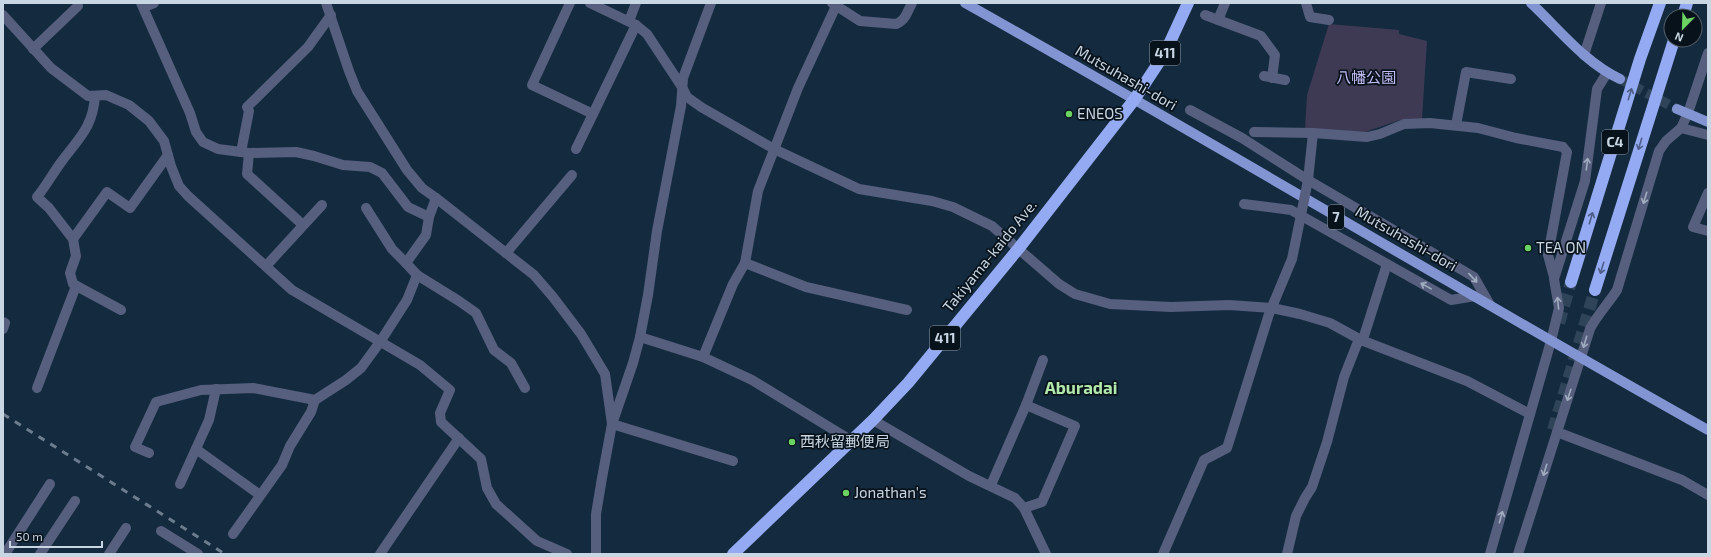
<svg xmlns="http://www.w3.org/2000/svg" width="1711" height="557" font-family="'Exo 2','Noto Sans JP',sans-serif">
	<rect width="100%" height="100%" fill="#142a3f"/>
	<path fill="#3e3a53" d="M1329,24L1399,30V34L1427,41L1422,119L1400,120L1365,132L1305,130L1307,95Z"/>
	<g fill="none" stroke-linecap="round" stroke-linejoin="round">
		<path stroke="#2f4458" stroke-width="10" stroke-dasharray="10 5" stroke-linecap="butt" d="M1620,79L1677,109"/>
		<g stroke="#2f4458" stroke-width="12" stroke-dasharray="12 6" stroke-linecap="butt">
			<path d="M1559,323L1571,282"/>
			<path d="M1553,430L1595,290"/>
		</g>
		<g stroke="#565f7d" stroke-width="10">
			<path d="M141,3L190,113L196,132L203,142L218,149L249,153L296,152L314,156L343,165L370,167L382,173L408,207L429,217"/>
			<path d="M326,3L349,71L357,91L407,170L422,188L436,198"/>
			<path d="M570,3L532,85L593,114L636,25"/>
			<path d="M590,3L636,25L647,34L682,87L687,97L701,107L774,149L859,189L932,201L953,207L992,226L1059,284L1075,294L1110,304L1171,307L1229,305L1272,308L1300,314L1330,323L1361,340L1467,381L1530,414"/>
			<path d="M832,3L860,21L896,24C906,20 907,12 912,3"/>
			<path d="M1306,3L1310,17L1329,20"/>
			<path d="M144,7L154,3"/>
			<path d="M3,15L51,68L88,96L106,95L129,105L149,121L164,141L171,166L179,186L188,196L292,290L420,365L450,390L440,413L441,422L481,459L487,488L496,504L537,541L567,554"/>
			<path d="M1205,15L1261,36L1275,55L1272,78"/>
			<path d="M1218,20L1225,3"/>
			<path d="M629,21L636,3"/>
			<path d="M33,49L78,6"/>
			<path d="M1584,55L1601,3"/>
			<path d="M1264,76L1285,80"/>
			<path d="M95,96C93,127 79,138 62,161C53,173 46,186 37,197L49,208L73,239L107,192L130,208L168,155"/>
			<path d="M1190,110L1242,138L1308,180L1474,277L1490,305"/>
			<path d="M1456,125L1466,72L1511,79"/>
			<path d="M1681,128L1708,135"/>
			<path d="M1254,132L1313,133"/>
			<path d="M576,149L593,114"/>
			<path d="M241,152L249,111L247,107L308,47L331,15"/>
			<path d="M249,153L247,174L303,225"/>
			<path d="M1308,180L1313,133L1367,137L1380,134L1404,124L1430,123L1478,128L1516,138L1563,147L1567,152L1548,255L1554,277"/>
			<path d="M1708,193L1693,227L1708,231"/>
			<path d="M1244,204L1291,210L1451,300L1475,296"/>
			<path d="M366,208L392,249L406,263"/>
			<path d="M73,239L76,256L70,273L73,284L121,310"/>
			<path d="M506,253L572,175"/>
			<path d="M745,263L806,287L907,310"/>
			<path d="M266,266L322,205"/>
			<path d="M417,275L459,301L476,313L494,350L511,363L525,388"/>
			<path d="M3,322L5,323L3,329"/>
			<path d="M640,337L703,357L752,380L852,441"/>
			<path d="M703,357L733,284L745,263L758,191L798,88L836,6"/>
			<path d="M37,388L76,286"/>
			<path d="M873,420L969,476L1015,498L1024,508L1046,554"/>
			<path d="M612,424L733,461"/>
			<path d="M1557,432L1682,480L1708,495"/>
			<path d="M196,449L260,495"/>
			<path d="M149,453L135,447L156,402L201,390L253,388L315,400L346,380L361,368L380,342L407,300L417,275L406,263L426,235L429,217L436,198L534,275L553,297L581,334L605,374L612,424"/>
			<path d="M180,484L209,420L216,389"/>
			<path d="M991,485L1026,405L1043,360"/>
			<path d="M1024,508L1042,502L1075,426L1026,405"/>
			<path d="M161,531L198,554"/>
			<path d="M233,534L282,465L290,446L311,412L315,400"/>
			<path d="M5,554L50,484"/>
			<path d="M40,554L75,501"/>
			<path d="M109,554L126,528"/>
			<path d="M380,554L459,438"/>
			<path d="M596,554V514L602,478L612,424L633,363L640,337L648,295L657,231L681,106L683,78L711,3"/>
			<path d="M1163,554L1204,460L1227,448L1269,314L1292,259L1301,215"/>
			<path d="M1287,554L1296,516L1305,498L1312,487L1327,442L1344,377L1357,344L1364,336L1387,264"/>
			<path d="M1490,554L1551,341L1559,308L1554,279L1585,181L1597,89L1607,73"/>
			<path d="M1518,554L1590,329C1597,315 1608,304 1617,290L1659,151L1666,141L1681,128L1688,113L1708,53"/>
		</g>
		<g stroke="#8295d2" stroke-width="10">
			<path d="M965,3C1214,143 1459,290 1708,430"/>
			<path d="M1531,3C1559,29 1584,62 1620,79"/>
			<path d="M1677,109L1708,122"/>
		</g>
		<g stroke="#94abf4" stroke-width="12">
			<path d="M1683,16L1687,3"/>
			<path d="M1571,282L1640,59L1660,3"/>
			<path d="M1595,290L1674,40"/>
			<path d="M733,554L873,420L908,383L1019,248L1134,100L1165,53L1188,3"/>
		</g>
		<path stroke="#6b7d8e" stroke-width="3" stroke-dasharray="7 7" stroke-linecap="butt" d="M3,414L225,554"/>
		<path stroke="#565f7d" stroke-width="10" d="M1301,215L1308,180"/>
	</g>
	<defs><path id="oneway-shaft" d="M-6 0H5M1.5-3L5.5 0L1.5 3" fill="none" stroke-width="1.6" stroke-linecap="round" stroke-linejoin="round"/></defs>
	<g stroke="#4e5e88">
		<use href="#oneway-shaft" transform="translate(1630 94) rotate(-73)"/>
		<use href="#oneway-shaft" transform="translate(1640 144) rotate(107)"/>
		<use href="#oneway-shaft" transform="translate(1591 218) rotate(-73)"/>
		<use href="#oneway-shaft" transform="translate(1602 268) rotate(107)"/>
	</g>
	<g stroke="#a0acbf">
		<use href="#oneway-shaft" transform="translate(1587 164) rotate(-83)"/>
		<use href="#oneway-shaft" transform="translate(1645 198) rotate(107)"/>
		<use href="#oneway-shaft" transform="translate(1473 278) rotate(47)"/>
		<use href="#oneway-shaft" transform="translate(1426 286) rotate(-151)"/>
		<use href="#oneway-shaft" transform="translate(1558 303) rotate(-96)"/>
		<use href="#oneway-shaft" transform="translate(1585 342) rotate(107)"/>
		<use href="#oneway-shaft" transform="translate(1569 395) rotate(108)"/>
		<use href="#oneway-shaft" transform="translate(1545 470) rotate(107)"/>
		<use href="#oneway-shaft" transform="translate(1501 517) rotate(-74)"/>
	</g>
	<g fill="#6cd362" stroke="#08121b" stroke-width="1.5">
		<circle cx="1069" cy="114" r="4"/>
		<circle cx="1528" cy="248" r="4"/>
		<circle cx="792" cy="442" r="4"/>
		<circle cx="846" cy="493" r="4"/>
	</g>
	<g text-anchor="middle" stroke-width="3.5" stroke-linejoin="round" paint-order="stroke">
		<g fill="#08121b" stroke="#8e9ba7" stroke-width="1">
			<rect x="1150" y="41" width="30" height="24" rx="3"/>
			<rect x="1602" y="130" width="26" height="24" rx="3"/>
			<rect x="1328" y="205" width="16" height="24" rx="3"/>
			<rect x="930" y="326" width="30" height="24" rx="3"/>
		</g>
		<g font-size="14" font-weight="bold" fill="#c8d6e3">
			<text x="1165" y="58">411</text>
			<text x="1615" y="147">C4</text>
			<text x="1336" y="222">7</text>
			<text x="945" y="343">411</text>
		</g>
		<g font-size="15" fill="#c8d6e3" stroke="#08121b">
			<text transform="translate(1126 78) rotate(30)" y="5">Mutsuhashi-dori</text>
			<text transform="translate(1406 239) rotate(30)" y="5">Mutsuhashi-dori</text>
			<text transform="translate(990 256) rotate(-51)" y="5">Takiyama-kaido Ave.</text>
		</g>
		<g font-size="15" fill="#c4bbf3" stroke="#08121b">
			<text x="1366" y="83">八幡公園</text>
		</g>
		<g font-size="15" fill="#c8d6e3" stroke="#08121b" text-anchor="start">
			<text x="1077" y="119">ENEOS</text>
			<text x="1536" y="253">TEA ON</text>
			<text x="800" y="447">西秋留郵便局</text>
			<text x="854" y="498">Jonathan's</text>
		</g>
		<g font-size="17" font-weight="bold" fill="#b2e8ab" stroke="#08121b">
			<text x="1081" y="394">Aburadai</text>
		</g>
	</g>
	<rect width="1711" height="557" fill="none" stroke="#c8d6e3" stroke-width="8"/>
	<g transform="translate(1683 28) rotate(203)"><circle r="19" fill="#08121b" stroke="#55606b"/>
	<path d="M0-3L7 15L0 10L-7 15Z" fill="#6cd362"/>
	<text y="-6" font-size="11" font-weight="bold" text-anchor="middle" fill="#c8d6e3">N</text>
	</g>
	<path d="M10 541v6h92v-6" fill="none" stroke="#c8d6e3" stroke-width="2"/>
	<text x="16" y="541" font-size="12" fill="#c8d6e3" stroke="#08121b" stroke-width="3" paint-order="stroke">50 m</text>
</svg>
